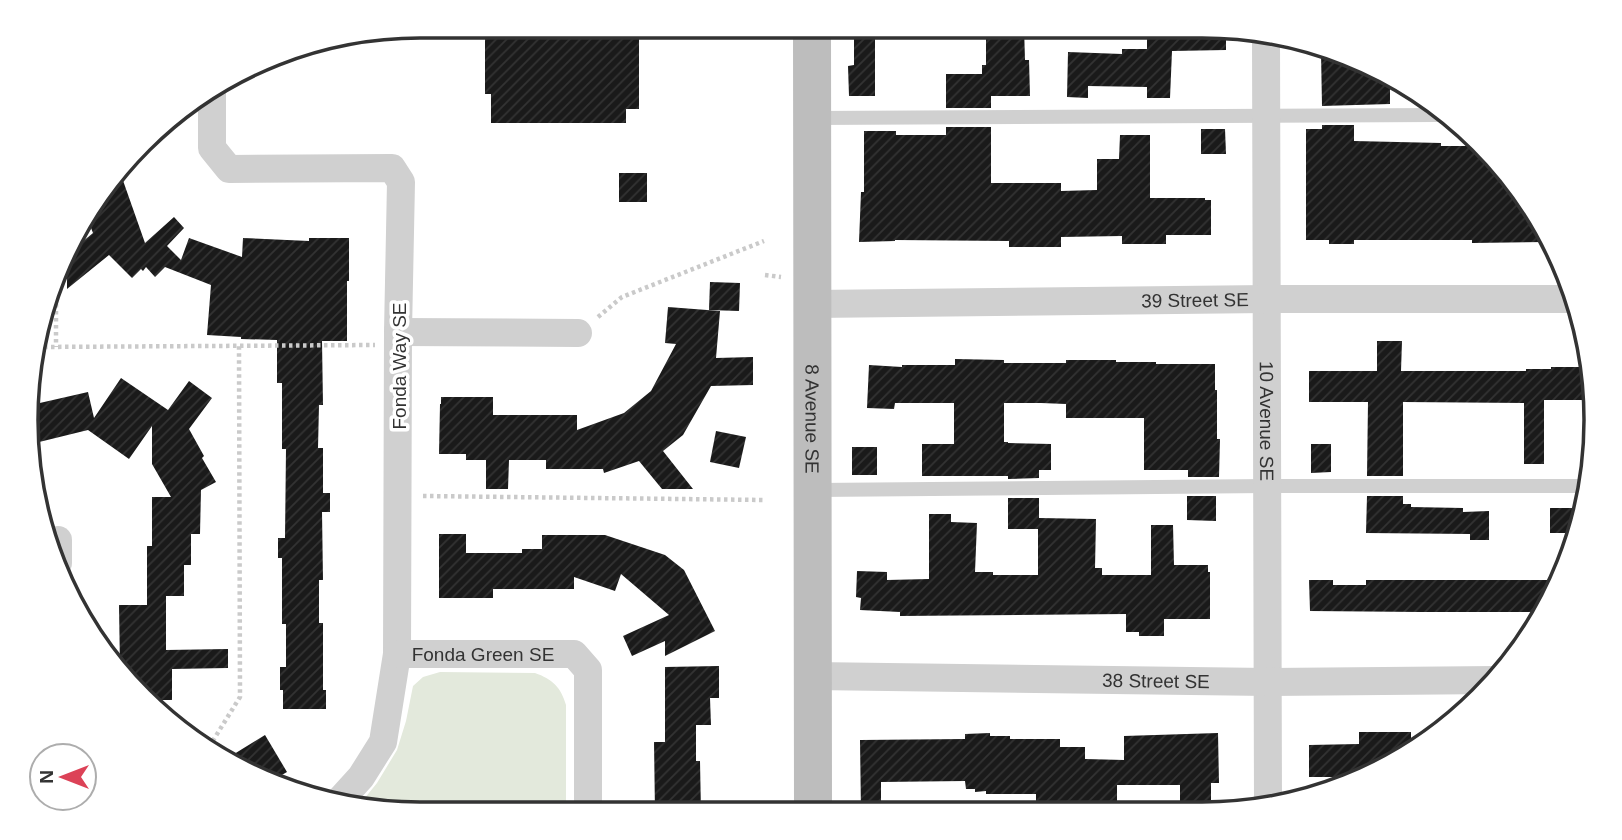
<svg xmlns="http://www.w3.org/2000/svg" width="1622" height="840" font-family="Arial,sans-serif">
	<defs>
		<pattern id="building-hatch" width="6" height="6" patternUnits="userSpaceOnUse" patternTransform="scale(1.75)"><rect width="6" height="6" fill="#1a1a1a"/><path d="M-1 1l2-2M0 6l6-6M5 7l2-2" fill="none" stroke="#333"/></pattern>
	</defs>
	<rect width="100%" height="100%" fill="#fff"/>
	<path fill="#e3e9dc" d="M440,672L535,673C552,679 561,687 566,705V812L395,813L360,804L377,783L397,750L406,721L413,686L423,677Z"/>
	<g fill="url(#building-hatch)">
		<path d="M485,26H639V109H626V123H491V94H485Z"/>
		<path d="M854,27H875V96H849L848,66L854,65Z"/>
		<path d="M986,27H1024L1025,60H1029L1030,96H991V108H946V74H982V65H986Z"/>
		<path d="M1147,27H1226V50L1172,51L1170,98H1147V87L1088,86V98L1067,97L1068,52L1122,54V49H1147Z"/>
		<path d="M1321,52L1377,67L1390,77V104L1322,106Z"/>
		<path d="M1322,125H1354V141L1441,143V146H1479L1499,161L1545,242L1472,243V240H1354V244H1329V240H1306V129H1322Z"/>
		<path d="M946,127H991V183H1061V191L1097,190V159H1119L1120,135H1150V198H1205V200H1211V235H1166V244H1122V236L1061,237V247H1009V241L895,240V241L859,242L861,192H864V131H896V135H946Z"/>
		<path d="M1201,129H1225L1226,154H1201Z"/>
		<path d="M120,172L145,243L174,217L184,228L167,246L181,260L189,238L242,257L243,238L309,241V238H349V281H347V341H322L323,405H319L318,448H323V493H330V512H322L323,580H319V623H323V690H326V709H283V690H280V667H286V624H282V558H278V538H285L286,449H282V383H277V340L241,339V337L207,335L211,285L165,267L155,277L146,267L143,271L141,269L132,278L109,255L67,289V258L70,252L93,233L86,215L92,202Z"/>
		<rect x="619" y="173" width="28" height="29"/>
		<path d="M710,282L740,283L739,311L709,310Z"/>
		<path d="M668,307L720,311L716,358L753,357V385L711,386L683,435L663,451L693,489H662L639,461L604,473L603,469H546V460H509L508,489H486V460H466V454H439L440,404H441V397H493V415H577V430L624,413L651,391L676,344L665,343Z"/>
		<path d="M1377,341H1402L1401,371H1526V369H1551V367H1585L1589,400H1544V464H1524V403L1403,402V476H1367L1368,402H1309V371H1377Z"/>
		<path d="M955,359L1004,360V363H1066V360H1116V362H1156V364H1215V390H1217V439H1220L1219,477H1188V470H1144V418H1066V404L1041,403H1004V442H1008V443L1051,444V470H1039V478L1008,479V476H922V444H954V403H895L894,409L867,408L869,365L902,367V365H955Z"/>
		<path d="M121,378L168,410L189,381L212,398L189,429L204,456L202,458L216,482L201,490L200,534H191V565H184V596H166V650L228,649V668L172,669V700H144L120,669L119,605H147V546H152V497H171L152,464V426L129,459L88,430L27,445L31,405L88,392L94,418Z"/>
		<path d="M716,431L746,437L739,468L710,462Z"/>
		<path d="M1311,444H1331V472L1311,473Z"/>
		<rect x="852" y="447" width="25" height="28"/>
		<path d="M1187,496H1216V521L1187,520Z"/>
		<path d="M1367,496H1403V504H1411V507L1463,508V512L1489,511V540H1470V534L1366,533Z"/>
		<path d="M1008,498H1039V518L1096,519L1095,568H1102V575H1151V525H1173L1174,565H1208V572H1210V619H1164V636H1139V632H1126V614L900,616V612L860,610L861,598L856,597L857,571L887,572V580L929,579V514H951V522L977,523L975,572H993V575H1038V529H1008Z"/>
		<path d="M1550,508H1578L1571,533H1550Z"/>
		<path d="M439,534H466V553H522V549H542V535H605L665,555L684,570L715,631L665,656V641L632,656L623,636L669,615L621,574L615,591L574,577V589H493V598H439Z"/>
		<path d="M1309,580H1333V585H1366V580H1559L1555,595L1544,612H1420L1310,611Z"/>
		<path d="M719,666V698H710L711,725H696V761H700L701,812H655L654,742H665V667Z"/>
		<path d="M1359,732H1411V752L1366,777H1309V745L1359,744Z"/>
		<path d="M990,733V736H1010V739H1060V747H1085V759L1124,760V736L1218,733L1219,783H1211V810L1180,811V785H1117V811H1036V794H986V791L975,792V789H966L965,781L881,782V811L861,812L860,740L965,739V734Z"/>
		<path d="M265,735L287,772L273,780L245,773L226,759Z"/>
	</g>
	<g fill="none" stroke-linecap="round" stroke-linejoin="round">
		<g stroke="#cacaca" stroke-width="4.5" stroke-dasharray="3.5 3.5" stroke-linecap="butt">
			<path d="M765,275L781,277"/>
			<path d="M56,283V347"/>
			<path d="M598,317L622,297L764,241"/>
			<path d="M37,347L375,345"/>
			<path d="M423,496L765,500"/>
			<path d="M209,747L240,697L239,346"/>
		</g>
		<g stroke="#d0d0d0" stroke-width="14">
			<path d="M814,118L1439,115"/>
			<path d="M816,490L1268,486H1584"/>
		</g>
		<g stroke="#d0d0d0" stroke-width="28">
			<path id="s1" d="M1266,38L1268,807"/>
			<path d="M212,91V148L229,169L392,168L401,182L398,332L397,654L383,742L361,777L341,799"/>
			<path id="s2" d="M813,304L1267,299H1576"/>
			<path d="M398,332L578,333"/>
			<path d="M58,540V563"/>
			<path id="s3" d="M397,654H574L588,670V812"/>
			<path id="s4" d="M813,676L1268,682L1497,680"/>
		</g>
		<path stroke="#bdbdbd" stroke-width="38" id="s5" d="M812,27L813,812"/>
	</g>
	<g text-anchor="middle" stroke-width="7" stroke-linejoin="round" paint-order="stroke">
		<g font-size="19" fill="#333" stroke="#fff">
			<text dy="7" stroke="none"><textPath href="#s2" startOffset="382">39 Street SE</textPath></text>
			<text transform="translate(399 366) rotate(-90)" y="7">Fonda Way SE</text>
			<text dy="7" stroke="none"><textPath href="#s5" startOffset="392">8 Avenue SE</textPath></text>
			<text dy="7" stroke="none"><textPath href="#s1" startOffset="383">10 Avenue SE</textPath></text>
			<text dy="7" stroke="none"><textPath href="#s3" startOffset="86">Fonda Green SE</textPath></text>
			<text dy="7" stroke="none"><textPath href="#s4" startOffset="343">38 Street SE</textPath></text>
		</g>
	</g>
	<path d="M0 0H1622V840H0ZM420 38H1202A382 382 0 0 1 1584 420V420A382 382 0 0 1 1202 802H420A382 382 0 0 1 38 420V420A382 382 0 0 1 420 38Z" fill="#fff" fill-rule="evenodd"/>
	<path fill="none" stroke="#333" stroke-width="3.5" d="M420 38H1202A382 382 0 0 1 1584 420V420A382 382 0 0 1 1202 802H420A382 382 0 0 1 38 420V420A382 382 0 0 1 420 38Z"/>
	<g transform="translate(63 777) rotate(270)"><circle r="33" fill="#ffffff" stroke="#adadad" stroke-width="2"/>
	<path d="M0-5L12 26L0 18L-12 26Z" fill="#dc4257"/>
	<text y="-10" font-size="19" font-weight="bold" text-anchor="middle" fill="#333333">N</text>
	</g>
</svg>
